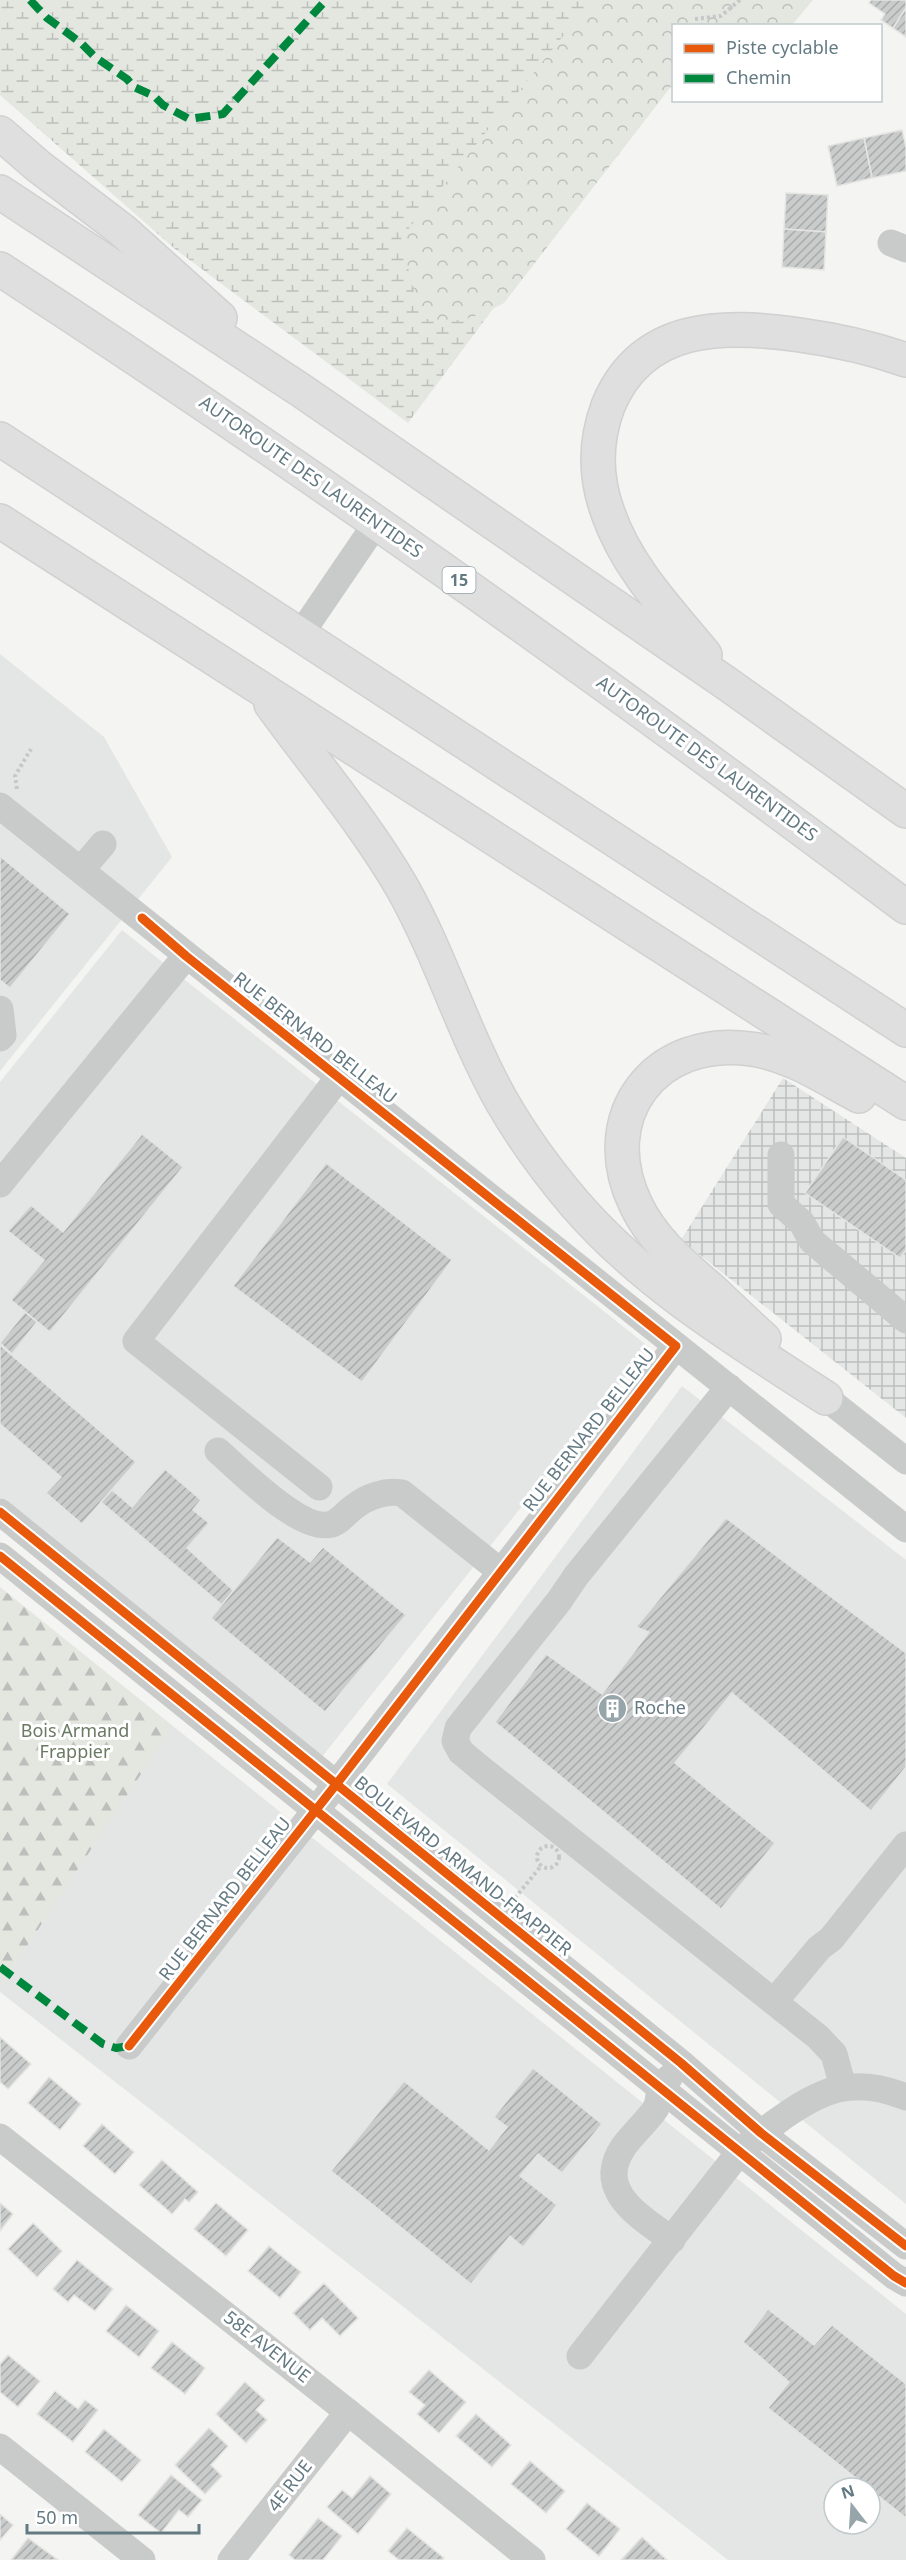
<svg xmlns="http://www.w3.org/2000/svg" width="906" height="2560" font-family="'Noto Sans',sans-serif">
	<defs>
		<pattern id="industrial-grid" width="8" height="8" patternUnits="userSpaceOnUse" patternTransform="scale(1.5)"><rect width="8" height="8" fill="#e4e5e5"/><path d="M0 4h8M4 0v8" fill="none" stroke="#bcbfbf"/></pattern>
		<pattern id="forest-firs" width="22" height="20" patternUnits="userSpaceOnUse" patternTransform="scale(1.5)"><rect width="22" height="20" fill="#e4e6e0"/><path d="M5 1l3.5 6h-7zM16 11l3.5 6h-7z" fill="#bcbfbb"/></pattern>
		<pattern id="wetland-marsh" width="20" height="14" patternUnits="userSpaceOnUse" patternTransform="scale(1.5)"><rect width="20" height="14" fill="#e4e6e0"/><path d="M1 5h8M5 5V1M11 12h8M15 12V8" fill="none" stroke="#bcbfbb"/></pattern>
		<pattern id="park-crowns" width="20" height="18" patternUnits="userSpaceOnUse" patternTransform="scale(1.5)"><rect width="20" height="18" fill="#e4e6e0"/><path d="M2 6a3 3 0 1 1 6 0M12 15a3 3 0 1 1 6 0" fill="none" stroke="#bcbfbb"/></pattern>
		<pattern id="building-hatch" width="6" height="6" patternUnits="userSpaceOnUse" patternTransform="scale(1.5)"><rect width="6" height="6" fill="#cacccc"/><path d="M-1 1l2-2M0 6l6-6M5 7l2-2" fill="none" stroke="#a8abab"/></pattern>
	</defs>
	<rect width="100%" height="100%" fill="#f4f4f2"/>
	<g fill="#e4e5e5" fill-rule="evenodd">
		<path d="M0,654L104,737L172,857L0,1071Z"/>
		<path d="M122,930L649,1347L321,1758L0,1498V1082Z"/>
		<path d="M682,1386L906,1560V2204L387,1784Z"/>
		<path d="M173,1726L906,2314V2560H728L0,1992V1987ZM834,2488H870V2524H834Z"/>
	</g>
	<path fill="url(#industrial-grid)" d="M783,1078L906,1158V1418L681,1240Z"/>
	<path fill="url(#forest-firs)" d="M0,1587L173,1726L0,1987Z"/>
	<path fill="url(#wetland-marsh)" d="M0,0H724L674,26L673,67L408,423L175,249L0,95Z"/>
	<path fill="url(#park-crowns)" d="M592,0H813L792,25L674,26L673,84L504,303C476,318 451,327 420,317L401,238Z"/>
	<g fill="url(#building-hatch)" stroke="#e4e4e2" stroke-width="1.5">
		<path d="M871,0H906V8L893,28L881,20L885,14L869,3Z"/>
		<path d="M906,8V37L893,28Z"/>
		<path d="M902,130L906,147V171L872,178L864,138Z"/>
		<path d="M864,138L872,178L837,186L828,146Z"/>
		<path d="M786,193L828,195L826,232L784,229Z"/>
		<path d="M784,229L826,232L824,270L782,267Z"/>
		<path d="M0,856L70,914L10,988L0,980Z"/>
		<path d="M142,1134L183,1167L50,1332L11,1300L44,1260L8,1231L31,1205L63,1232Z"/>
		<path d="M843,1137L906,1180V1250L900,1258L805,1193Z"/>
		<path d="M326,1163L452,1260L362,1382L233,1286Z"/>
		<path d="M25,1312L37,1322L12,1354L0,1343Z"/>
		<path d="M0,1345L136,1462L82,1524L46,1493L61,1477L0,1424Z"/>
		<path d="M165,1469L201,1500L193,1510L209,1523L187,1548L234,1591L222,1605L101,1502L112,1490L132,1507Z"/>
		<path d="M726,1518L906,1653V1767L871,1811L732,1693L675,1763L775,1843L721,1909L495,1722L546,1654L602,1694L649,1632L636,1627Z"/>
		<path d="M277,1537L310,1562L323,1547L406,1615L325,1712L211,1618Z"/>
		<path d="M0,2037L31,2064L8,2089L0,2082Z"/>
		<path d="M533,2068L602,2124L562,2173L538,2154L520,2176L557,2205L523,2247L510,2236L471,2284L331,2171L404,2081L489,2150L507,2127L494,2117Z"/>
		<path d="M49,2077L81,2104L60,2130L28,2103Z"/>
		<path d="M102,2124L134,2152L115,2174L83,2146Z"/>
		<path d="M162,2160L198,2192L189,2202L185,2199L172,2214L139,2185Z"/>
		<path d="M0,2203L13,2214L0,2231Z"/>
		<path d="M216,2203L248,2230L226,2256L194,2229Z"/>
		<path d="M33,2223L62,2251L37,2277L8,2249Z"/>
		<path d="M269,2246L301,2272L280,2298L248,2271Z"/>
		<path d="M77,2260L113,2289L95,2311L74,2295L68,2302L53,2289Z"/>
		<path d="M324,2283L358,2318L340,2336L322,2318L310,2330L293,2313Z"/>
		<path d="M126,2305L159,2331L139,2357L106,2331Z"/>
		<path d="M768,2309L814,2345L832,2325L906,2384V2518L768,2408L789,2382L743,2342Z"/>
		<path d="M172,2342L205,2368L185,2394L151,2368Z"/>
		<path d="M8,2355L40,2381L18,2407L0,2392V2364Z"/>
		<path d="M429,2370L466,2402L439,2433L417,2414L425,2405L409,2392Z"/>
		<path d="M245,2382L265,2400L256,2410L267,2420L246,2443L216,2414Z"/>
		<path d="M55,2391L78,2409L85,2400L98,2410L73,2442L37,2414Z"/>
		<path d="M476,2414L511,2445L492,2467L456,2436Z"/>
		<path d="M209,2428L228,2446L211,2465L222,2476L205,2494L175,2465Z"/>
		<path d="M104,2429L141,2460L122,2482L85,2452Z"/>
		<path d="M530,2461L565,2491L546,2513L511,2484Z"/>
		<path d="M171,2475L202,2500L188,2517L179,2510L161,2533L138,2515Z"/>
		<path d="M370,2476L391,2494L358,2534L327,2507L342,2490L352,2498Z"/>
		<path d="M587,2503L620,2529L599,2556L566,2529Z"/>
		<path d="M0,2514L13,2525L0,2540Z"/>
		<path d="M318,2518L342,2536L323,2560H295L289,2555Z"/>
		<path d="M407,2528L444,2558L442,2560H399L388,2551Z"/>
		<path d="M642,2537L667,2560H621Z"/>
		<path d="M28,2538L58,2560H11Z"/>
	</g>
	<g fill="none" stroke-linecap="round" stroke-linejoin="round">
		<defs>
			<g id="highway">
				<path d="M0,133L38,166L122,230L220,318"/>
				<path d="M0,192L302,391L726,683L906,811"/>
				<path d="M0,269C310,470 610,685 906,907"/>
				<path d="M0,439L906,1030"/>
				<path d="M0,521L906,1103"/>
				<path d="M705,655C669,611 627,568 608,513C595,478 595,441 608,406C642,323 724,324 800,335C836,340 872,348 906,360"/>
				<path d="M271,704C315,765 365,823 403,889C441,957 463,1032 501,1100C522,1137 547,1171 575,1204C645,1285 737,1340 826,1398"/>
				<path d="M764,1339C747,1324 731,1308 714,1292C684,1266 653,1241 636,1205C593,1117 655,1035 751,1049C790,1054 825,1078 859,1096"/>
			</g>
		</defs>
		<use href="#highway" stroke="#d0d1d1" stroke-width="36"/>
		<g stroke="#c5c7c8" stroke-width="4" stroke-dasharray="3 3" stroke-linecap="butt">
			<path d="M695,19L721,16L740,0"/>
			<path d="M17,789L15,776L31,749"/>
			<circle cx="548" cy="1857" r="11"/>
			<path d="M515,1898L541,1866"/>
		</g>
		<g stroke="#c9caca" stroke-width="27">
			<path d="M891,243L906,249"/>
			<path d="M300,635L377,522"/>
			<path d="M0,806L906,1529"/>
			<path d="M81,870L103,844"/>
			<path d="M0,1009L3,1035L0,1038"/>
			<path d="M781,1155V1204L802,1223L812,1241L906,1320"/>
			<path d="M0,1184L186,956"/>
			<path d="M729,1387L576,1576L559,1601L458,1728L455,1741L461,1752L479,1767L774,2002"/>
			<path d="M826,1398L906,1461"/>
			<path d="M218,1451C239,1469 307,1540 336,1522C343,1518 348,1511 354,1507C366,1497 386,1490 402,1493L500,1571"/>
			<path d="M319,1487L136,1341L339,1077"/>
			<path d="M0,1512L681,2063L761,2133L906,2246"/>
			<path d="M0,1556L894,2276L906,2283"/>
			<path d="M129,2046L342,1777L676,1346"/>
			<path d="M669,2078C666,2081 662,2085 660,2089C658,2097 660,2103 654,2111C645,2123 633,2134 624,2146C593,2191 641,2217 672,2240"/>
			<path d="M843,2087L834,2054L818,2037L774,2002L819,1948L831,1939L906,1845"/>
			<path d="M0,2137L348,2412L532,2560"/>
			<path d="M580,2356L734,2159C746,2145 761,2133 776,2122C820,2090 852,2075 906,2097"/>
			<path d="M0,2447L142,2560"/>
			<path d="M231,2560L348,2412"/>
		</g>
		<use href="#highway" stroke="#dedfde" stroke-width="33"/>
		<g stroke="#00873e" stroke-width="8" stroke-dasharray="15 8" stroke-linecap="butt">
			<path d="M30,0L47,18L81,43L95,57L127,79L134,87L154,96L163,105L189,119L223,114L326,0"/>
			<path d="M0,1967L103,2044L116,2048L129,2046"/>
		</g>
		<defs>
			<g id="cycleway">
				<path d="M0,1512L681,2063L761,2133L906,2246"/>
				<path d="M0,1556L894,2276L906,2283"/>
				<path d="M129,2046L342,1777L676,1346L186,956L142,918"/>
			</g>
		</defs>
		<use href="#cycleway" stroke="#fff" stroke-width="13"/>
		<use href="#cycleway" stroke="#e8590c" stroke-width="9"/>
	</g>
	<defs>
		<symbol id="building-disc" viewBox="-11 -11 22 22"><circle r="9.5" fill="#96a5aa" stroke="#fff"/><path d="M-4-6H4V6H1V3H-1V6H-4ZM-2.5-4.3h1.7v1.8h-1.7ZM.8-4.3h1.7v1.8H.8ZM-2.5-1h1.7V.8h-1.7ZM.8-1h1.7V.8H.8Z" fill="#fff"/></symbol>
	</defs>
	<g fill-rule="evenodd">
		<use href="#building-disc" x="596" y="1692" width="33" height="33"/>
	</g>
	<g text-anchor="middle" stroke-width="6" stroke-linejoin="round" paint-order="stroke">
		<rect fill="#fff" stroke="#92a2a8" stroke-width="1.5" x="442.5" y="567" width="33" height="26" rx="4.5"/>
		<g font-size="16" font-weight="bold" fill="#647a83">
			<text x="459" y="586">15</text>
		</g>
		<g font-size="18" fill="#647a83" stroke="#fff">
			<text transform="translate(311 477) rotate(35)" y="6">AUTOROUTE DES LAURENTIDES</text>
			<text transform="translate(707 759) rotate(36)" y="6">AUTOROUTE DES LAURENTIDES</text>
			<text transform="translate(315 1038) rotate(38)" y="6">RUE BERNARD BELLEAU</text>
			<text transform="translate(589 1430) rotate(-52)" y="6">RUE BERNARD BELLEAU</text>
			<text transform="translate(463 1866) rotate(39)" y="6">BOULEVARD ARMAND-FRAPPIER</text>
			<text transform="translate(225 1899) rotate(-52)" y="6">RUE BERNARD BELLEAU</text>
			<text transform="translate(267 2347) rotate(38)" y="6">58E AVENUE</text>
			<text transform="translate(290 2486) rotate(-52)" y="6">4E RUE</text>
		</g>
		<g font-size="18" fill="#647a83" stroke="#fff" text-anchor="start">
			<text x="634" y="1714">Roche</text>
		</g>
		<g font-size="18" fill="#6b7a63" stroke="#fff">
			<text x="75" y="1737">Bois Armand<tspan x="75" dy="21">Frappier</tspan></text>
		</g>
	</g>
	<rect x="672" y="24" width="210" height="78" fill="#ffffff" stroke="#c1cacd" stroke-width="1.5"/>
	<rect x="684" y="44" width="30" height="9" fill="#e8590c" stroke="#c1cacd" stroke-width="1.5"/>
	<text x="726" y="54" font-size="18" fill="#647a83">Piste cyclable</text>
	<rect x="684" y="74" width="30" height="9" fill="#00873e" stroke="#c1cacd" stroke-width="1.5"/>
	<text x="726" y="84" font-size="18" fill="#647a83">Chemin</text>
	<g transform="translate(852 2506) rotate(343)"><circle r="28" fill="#ffffff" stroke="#c1cacd" stroke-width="1.5"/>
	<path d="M0-4.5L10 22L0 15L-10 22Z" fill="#96a5aa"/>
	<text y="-9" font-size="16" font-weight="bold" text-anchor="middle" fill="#647a83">N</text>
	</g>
	<path d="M27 2524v9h172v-9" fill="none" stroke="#647a83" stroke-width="3"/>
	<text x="36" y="2524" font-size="18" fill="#647a83" stroke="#ffffff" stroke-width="4.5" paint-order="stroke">50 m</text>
</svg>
